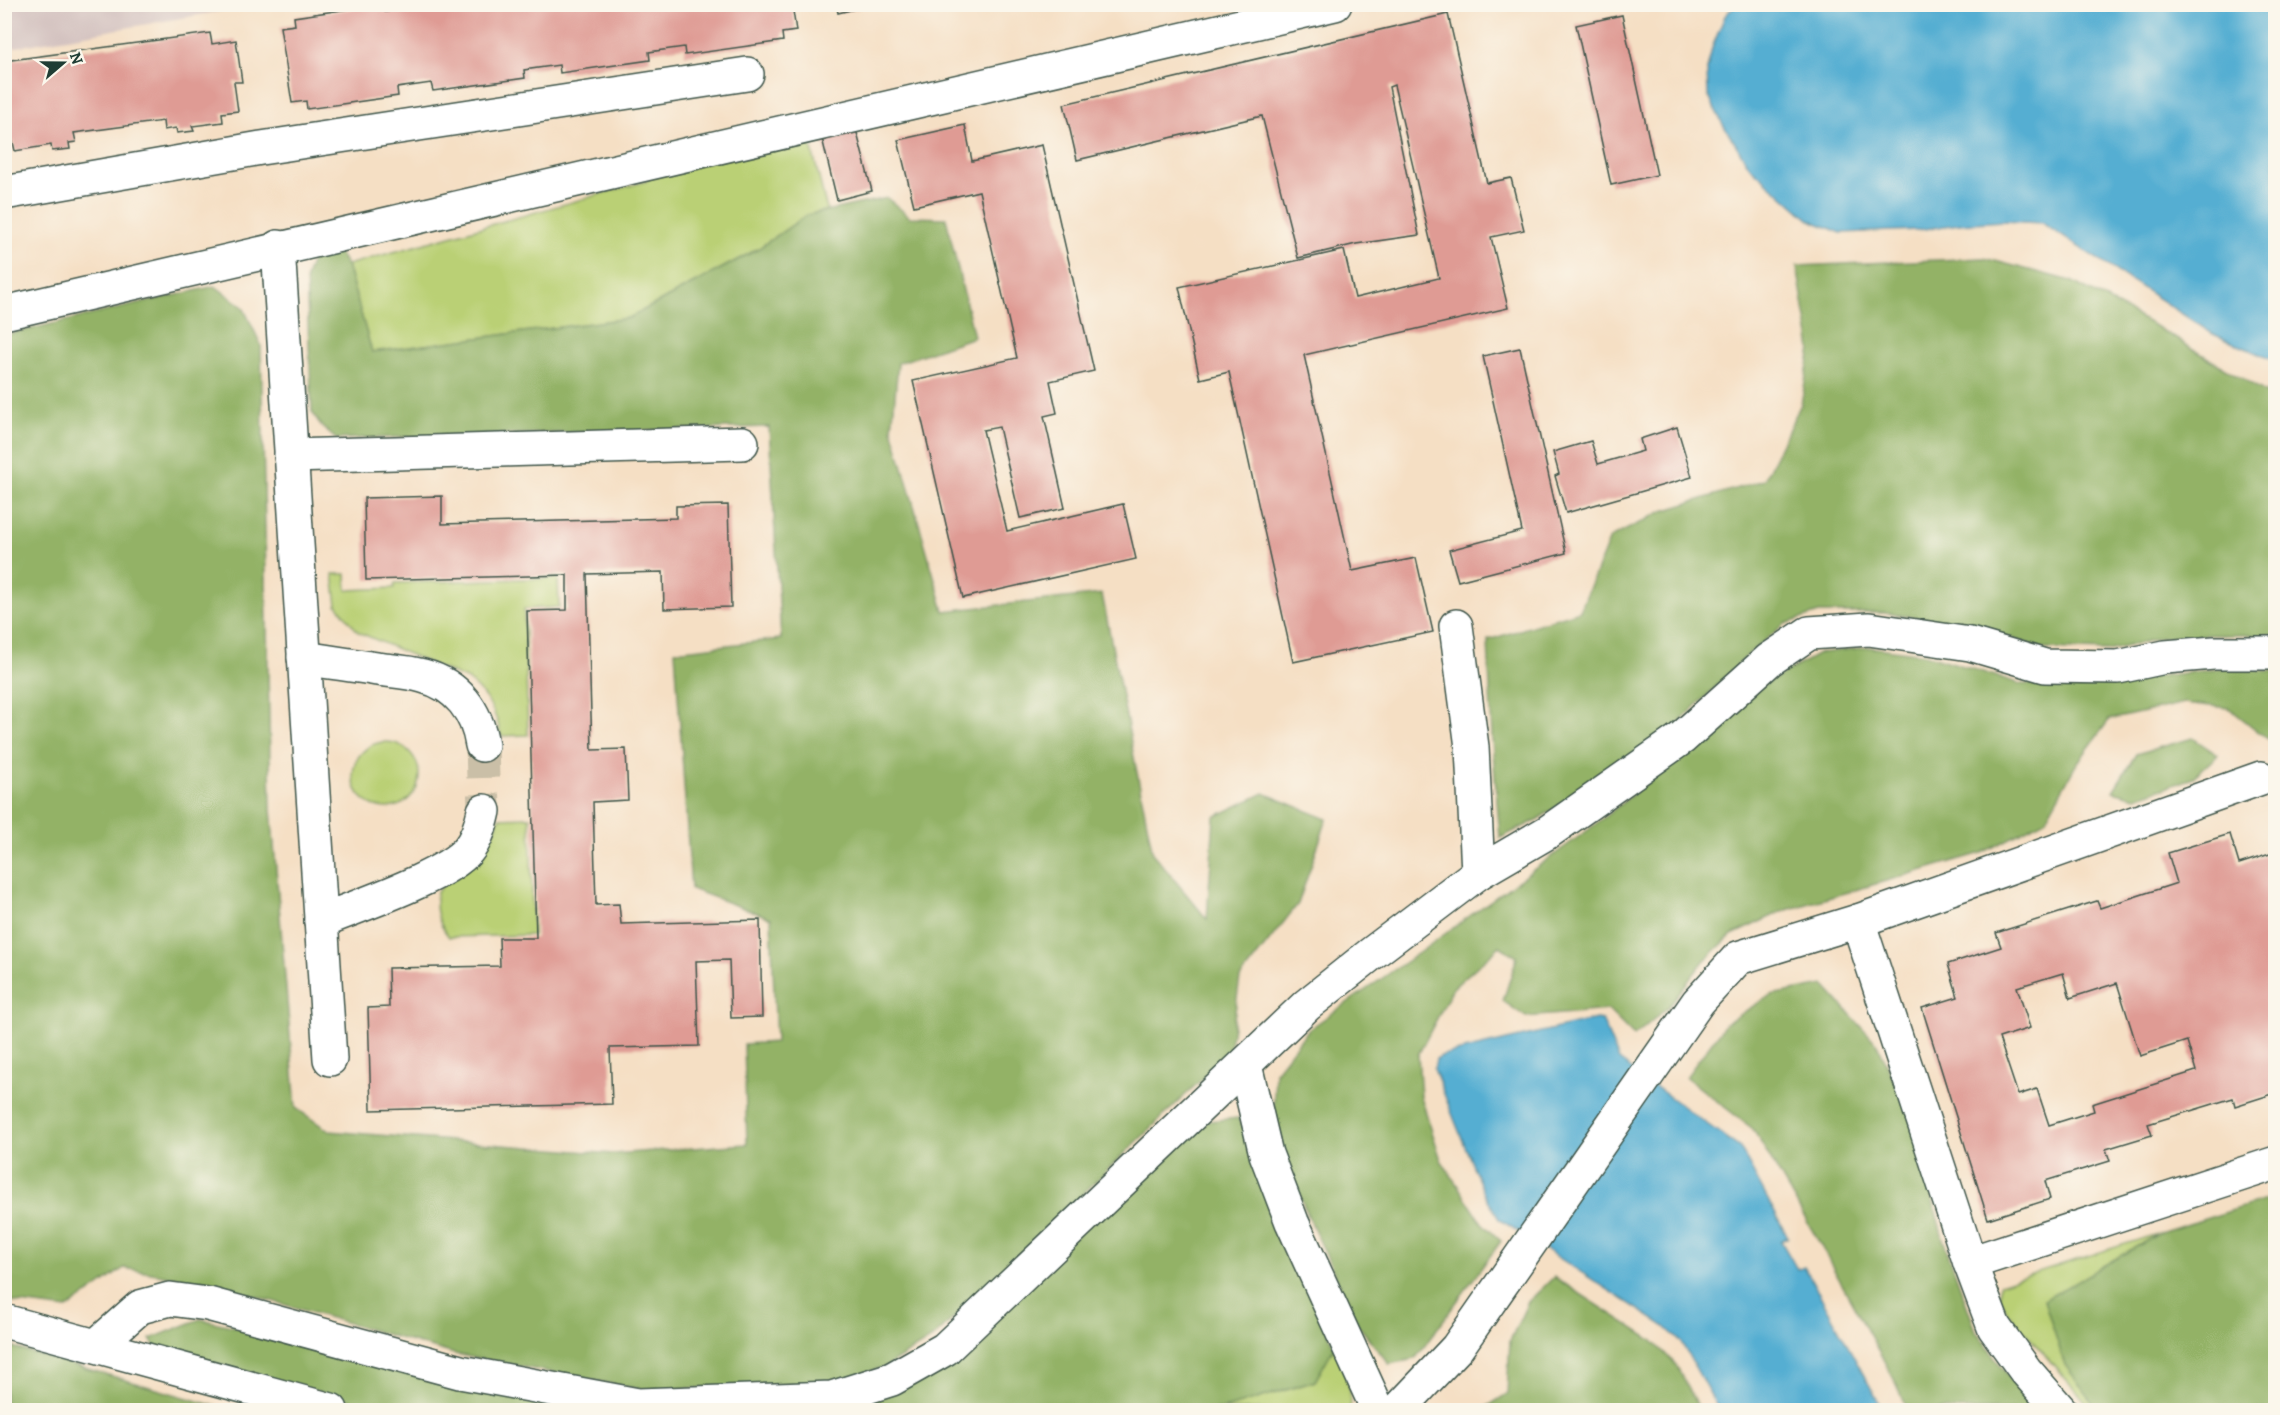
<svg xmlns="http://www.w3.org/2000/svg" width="2280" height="1415" font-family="Alegreya,serif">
	<rect width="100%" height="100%" fill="#fbf7ec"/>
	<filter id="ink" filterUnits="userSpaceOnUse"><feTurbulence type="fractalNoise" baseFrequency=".0167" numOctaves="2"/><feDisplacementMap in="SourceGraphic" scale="12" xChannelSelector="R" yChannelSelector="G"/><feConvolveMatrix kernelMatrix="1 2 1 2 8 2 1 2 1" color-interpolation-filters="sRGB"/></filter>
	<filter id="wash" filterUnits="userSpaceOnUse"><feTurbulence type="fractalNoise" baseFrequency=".008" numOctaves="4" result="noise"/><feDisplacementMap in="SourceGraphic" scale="24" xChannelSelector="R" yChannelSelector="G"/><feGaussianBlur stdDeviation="1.35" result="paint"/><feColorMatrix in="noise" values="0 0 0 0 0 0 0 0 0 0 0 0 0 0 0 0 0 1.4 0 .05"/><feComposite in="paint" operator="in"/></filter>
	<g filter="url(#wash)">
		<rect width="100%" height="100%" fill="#f5dfc4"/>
		<path fill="#d1bfbd" d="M5,4H256V5L5,49Z"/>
		<g fill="#bad075" stroke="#6c8654" stroke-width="1.5">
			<path d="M809,137L827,210L807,215L756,250L629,318L372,352L347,265L647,181L650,173Z"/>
			<path d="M333,574H346L347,590L394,588L395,583L558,578L559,607L524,609L528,735L501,736C496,711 487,696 468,680L358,632L337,605Z"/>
			<circle cx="386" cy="775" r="33"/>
			<path d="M530,817L533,935L449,937C438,923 434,910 437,892C460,862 489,860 499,818Z"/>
			<path d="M2160,1233L2044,1300L2065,1365L2100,1410H2093L2008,1313L2000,1297V1284Z"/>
			<path d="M1334,1347C1342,1367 1354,1388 1350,1410H1221L1315,1381Z"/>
		</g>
		<g fill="#93b266" stroke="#59784d" stroke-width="1.5">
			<path d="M887,198L910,217L946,218L974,337L898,363L892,429L944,611L1102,594L1153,854L1207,919L1214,817L1264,793L1327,819L1298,904L1240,978L1229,1053L934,1337L887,1366L835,1383L644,1390L454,1354L217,1285L124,1268L67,1309L5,1301L4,335L215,286L243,307L261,345L271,809L296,1108L329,1131L613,1154L747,1144L744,1044L776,1042L771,918L691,889L675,651L781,639L769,427L336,439L322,427L312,412L306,277L314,255L335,248L347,265L372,352L629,318L756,250L807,215Z"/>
			<path d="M1984,258L2071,281L2153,325L2275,398V635H2206L2160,638L2108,651L2044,649L1971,625L1884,613H1819L1785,624L1752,651L1666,736L1535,821L1500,838L1492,739L1488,640L1580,611L1610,538L1663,511L1764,480L1801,404L1811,349L1797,266Z"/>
			<path d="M1868,647L1925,654L2021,684L2075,686L2218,669L2275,671V745L2229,708L2184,703L2109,720L2076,765L2045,820L1982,853L1783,911L1732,935L1704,961L1668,1007L1634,1036L1608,1010L1526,1017L1503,1001L1517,957L1500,946L1453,988L1418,1055L1421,1097L1441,1160L1482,1223L1501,1241L1415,1359L1389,1364L1358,1325L1305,1209L1273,1121L1275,1072L1308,1030L1420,952L1588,830L1716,728L1758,688L1820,653Z"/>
			<path d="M2193,738L2218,755L2191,779L2136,797L2113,791L2136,754Z"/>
			<path d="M1824,985L1877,1044L1910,1114L1943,1239L1976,1331L2010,1379L2042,1410H1908L1896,1383L1815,1235L1753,1129L1686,1077L1726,1023L1771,995Z"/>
			<path d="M1238,1118L1252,1141L1334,1347L1315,1381L1221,1410H830L898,1389L1208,1121Z"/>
			<path d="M2275,1197V1410L2098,1409L2065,1365L2044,1300L2160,1233Z"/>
			<path d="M1554,1277L1652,1340L1676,1365L1700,1410H1482L1507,1394L1510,1341L1528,1302Z"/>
			<path d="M200,1319L611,1410H386L156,1348L150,1339Z"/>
			<path d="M5,1345L229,1410H5Z"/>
		</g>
		<g fill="#54aed2" stroke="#3a7683" stroke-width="1.5">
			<path d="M1735,5H2275V361L2213,334L2042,223L2003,221L1959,224L1918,230L1841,233L1810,220L1750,167L1722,123L1708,95L1707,70L1712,48L1725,16Z"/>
			<path d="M1596,1019L1602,1020L1619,1060L1740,1148L1788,1237L1781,1241L1797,1269L1804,1266L1883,1410H1719L1681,1342L1664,1326L1499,1219L1483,1191L1434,1069L1436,1059L1443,1055Z"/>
		</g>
		<g id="blocks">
			<g fill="#df9b94" fill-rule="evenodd">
				<path d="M383,4L385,12L421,7L420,4H792L796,31L782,33L783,41L685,55L684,47L649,52L650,60L560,73L559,65L524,70L525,78L433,91L431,83L397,88L398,96L307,109L306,101L292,103L280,27L295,25L294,17Z"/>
				<path d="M836,4H872V5L838,13Z"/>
				<path d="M1448,14L1487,183L1511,178L1524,230L1491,237L1508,308L1304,355L1352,571L1416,558L1433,632L1293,662L1229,372L1200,379L1179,287L1344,250L1355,298L1439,278L1394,85L1389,87L1419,235L1356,244L1298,258L1262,116L1077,160L1064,104Z"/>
				<path d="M1622,15L1657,175L1611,185L1576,25Z"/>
				<path d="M210,33L212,44L236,40L242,82H234L238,111L222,113L223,122L192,126L194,131L177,133L176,128L164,130L163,121L74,133L76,142L69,143L70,149L52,151L51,145L15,151L13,142L4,143V61Z"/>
				<path d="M965,125L972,161L1042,145L1094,371L1050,381L1057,413L1044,416L1065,508L1020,518L999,427L983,430L1007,531L1123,504L1136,559L963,598L913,381L1017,358L979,191L914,206L898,140Z"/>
				<path d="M856,129L872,191L837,200L822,138Z"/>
				<path d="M1520,348L1566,553L1458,581L1449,550L1522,531L1483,356Z"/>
				<path d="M1677,427L1692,477L1566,513L1555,476L1559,474L1553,452L1591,441L1598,464L1643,451L1640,439Z"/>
				<path d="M442,496V524L676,518V506L728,505L731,607L664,609L663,572L587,574L592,750L626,749L628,800L593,802L596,905L619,904L621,924L760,920L762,1017L731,1018L729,960L696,961L699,1046L610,1048L612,1104L371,1110L368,1008L389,1007L388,968L500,966L499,938H536L527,611L567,610V575L366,580L364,498Z"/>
				<path d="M2230,834L2239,864L2276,852V1093L2235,1106L2233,1098L2148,1124L2152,1135L2106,1149L2110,1161L2045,1181L2050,1199L1988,1219L1922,1008L1958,997L1948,964L2001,947L1996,933L2097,901L2100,908L2177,883L2168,853ZM2063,973L2070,998L2117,983L2140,1056L2187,1041L2196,1071L2092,1104L2094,1111L2049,1125L2037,1089L2018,1095L1999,1038L2030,1028L2017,987Z"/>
			</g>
		</g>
	</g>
	<g filter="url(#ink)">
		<use href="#blocks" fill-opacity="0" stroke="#3f554a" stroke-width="1.5"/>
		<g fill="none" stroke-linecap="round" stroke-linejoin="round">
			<path stroke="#cabfa7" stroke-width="33" stroke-dasharray="33 16" stroke-linecap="butt" d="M482,745L484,811"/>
			<defs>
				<g id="minor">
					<path d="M4,193L261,148L747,74"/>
					<path d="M278,247L330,1059"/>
					<path d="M4,313C447,206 891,104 1335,4"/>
					<path d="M291,456L742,443"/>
					<path d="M1456,626L1472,747L1478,873"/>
					<path d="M304,658C328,662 353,665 377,669C392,671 408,672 423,676C458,685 477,712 482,745"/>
					<path d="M321,921C357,906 445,877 468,850C477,839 481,825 484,811"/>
					<path d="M1858,921L1970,1263L2276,1163"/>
					<path d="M1245,1065L1266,1154L1292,1222L1378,1410"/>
					<path d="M1970,1263L1994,1327L2025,1370L2060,1410"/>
					<path d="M4,1321L331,1410"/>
					<path d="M97,1345L140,1307L170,1299L208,1304L460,1372L638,1405L832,1398L892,1379L945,1349L1307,1005L1371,954L1478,873L1548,832L1682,738L1769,660L1809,633L1869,629L1970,644L2045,666L2118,667L2165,657L2214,653H2276"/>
					<path d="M1398,1410L1457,1348L1698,1002L1738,958L1858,921L2261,778"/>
				</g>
			</defs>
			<use href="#minor" stroke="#3f554a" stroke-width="36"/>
			<use href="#minor" stroke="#fff" stroke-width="33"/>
		</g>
	</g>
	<rect width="2280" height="1415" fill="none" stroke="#fbf7ec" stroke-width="24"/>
	<g transform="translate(63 63) rotate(70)" stroke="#fbf7ec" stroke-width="4.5" paint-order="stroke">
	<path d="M0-4.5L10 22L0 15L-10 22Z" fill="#1f3d34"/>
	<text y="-9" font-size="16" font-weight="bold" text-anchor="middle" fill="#1f3d34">N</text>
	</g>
</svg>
